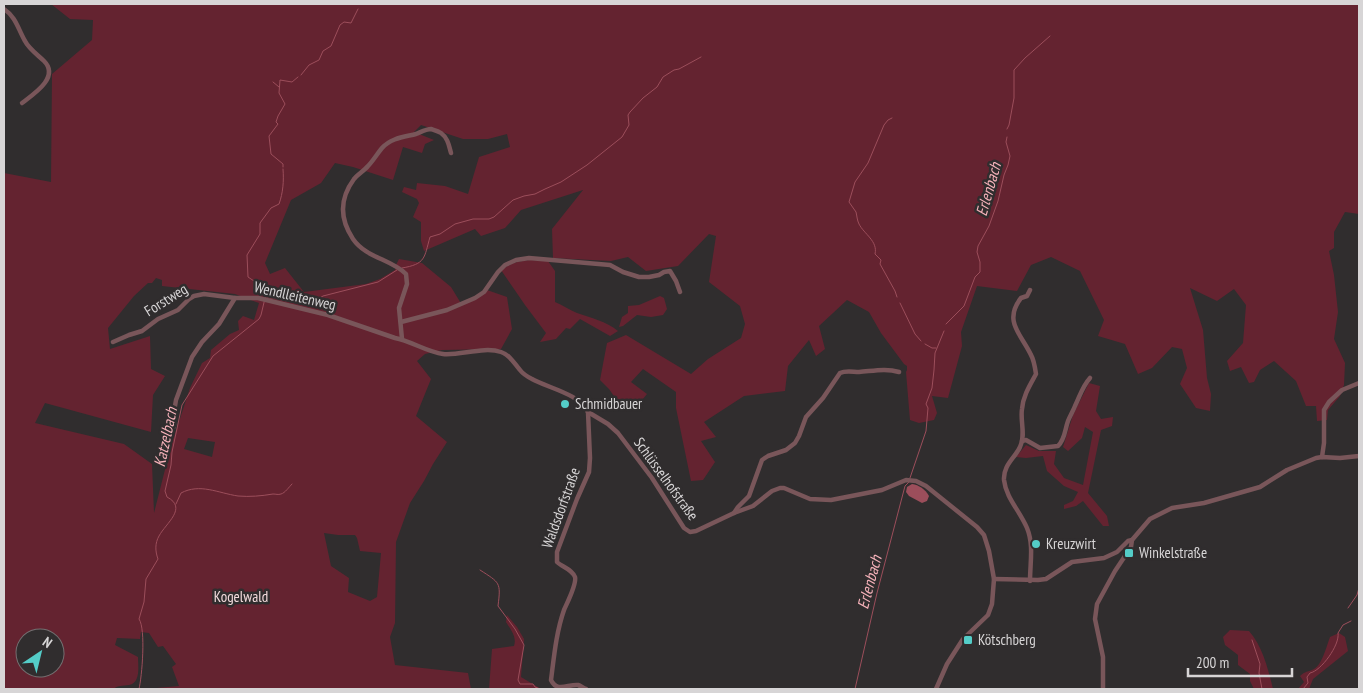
<svg xmlns="http://www.w3.org/2000/svg" width="1363" height="693" font-family="'PT Sans Narrow',sans-serif">
	<rect width="100%" height="100%" fill="#302d2e"/>
	<g fill="#642330" fill-rule="evenodd">
		<path d="M51,4H1359V214L1345,212L1334,232V248L1329,251L1334,275L1338,312L1334,339L1345,363L1344,385L1340,396L1328,410L1327,420L1317,421L1316,406H1306L1296,381L1274,361L1260,370L1254,382L1249,383L1241,367L1230,371L1227,361L1243,343L1246,305L1234,289L1217,301L1190,288L1203,330L1207,378L1211,394L1210,411L1196,408L1180,384L1187,368L1182,349L1172,347L1152,368L1138,374L1125,344L1098,336L1104,320L1080,271L1051,257L1031,265L1017,291L977,286L961,332L962,346L948,398L932,396L937,413L934,420L919,423L910,420L906,372L907,370V366L904,364L881,333L869,312L847,300L819,326L825,349L816,356L809,340L788,366L785,391L744,396L704,422L716,437L701,441L715,462L703,480L691,481L676,408V392L643,369L631,382L647,394L633,411L616,399L609,389L600,380L607,343L626,335L691,374L708,359L741,338L745,324L740,306L709,282L716,236L709,234L678,266L646,271L628,257L611,261L553,258L552,229L583,190L521,210L505,228L481,236L475,229L424,251L421,241V222L413,217L419,203L417,199L402,192L404,187L416,190L417,183L445,186L468,194L479,157L510,147L507,134L488,139H463L421,125L414,132L434,140L425,144L422,153L403,147L393,180L353,167L335,163L321,183L291,200L265,263L270,274L285,268L304,292L366,284L380,279L395,270L396,265L399,259L422,263L451,287L462,305L487,290L507,297L512,329L501,349L442,350L425,354L417,361L431,379L416,416L447,442L433,464L424,481L410,503L396,542L395,623L390,637L395,665L468,673L471,689H145L179,686L172,667L176,664L163,646L158,647L149,633L141,632L140,639L117,638L115,645L138,657C138,666 141,683 129,685C122,686 119,685 113,689H4V173L51,182L52,74L92,40L93,20L70,19ZM156,278L162,280V286L235,294L259,303L254,320L243,316L238,321L239,330L230,334L211,350L210,358L202,363L190,388L171,446L154,513L152,464L124,444L35,423L45,403L151,432L153,395L165,376L151,369L150,336L110,349L108,328L134,296L148,283H152ZM188,438L215,442L212,457L184,449ZM324,533L338,535H355L357,538L360,551L381,553L377,597L370,601L348,592L349,578L331,566ZM25,638H55V668H25Z"/>
		<path d="M531,260L548,261L555,271V302C562,305 570,310 577,313C591,318 606,321 618,331L610,336L580,319L570,329L566,328L556,339L540,342L546,333L525,305L501,270C511,263 518,261 531,260Z"/>
		<path d="M660,296L664,298L667,309L663,315L651,317L637,315L623,326L619,327L622,317L628,313V306L639,305Z"/>
		<path d="M1089,383L1100,386L1096,411L1101,419L1113,417L1112,426L1101,430L1088,493L1107,516L1109,526H1103L1083,501L1076,506L1064,509V505L1073,501L1078,492L1064,486L1047,471L1043,456L1026,458L1016,457L1026,445L1039,451H1056L1054,464L1064,478L1083,485L1093,432L1085,427L1082,438L1068,451L1063,447L1073,415Z"/>
		<path d="M507,615L517,627L524,639L521,677L541,689H489L492,649L514,646C517,637 511,630 506,622Z"/>
		<path d="M1230,630L1249,631C1263,647 1268,669 1273,689H1254L1250,681V674L1238,665V655L1225,645L1223,637Z"/>
		<path d="M1339,633L1345,637L1348,651L1313,679L1309,689H1298L1304,682L1300,676C1305,671 1308,672 1314,669C1322,665 1327,645 1330,637Z"/>
	</g>
	<path fill="#9c4e5b" d="M912,484C919,485 925,489 929,496L927,501L922,503L909,496L906,492L907,487Z"/>
	<g fill="none" stroke-linecap="round" stroke-linejoin="round">
		<g stroke="#9c4e5b" stroke-width="1">
			<path d="M301,75L309,65L319,60L323,51L331,46L340,25L344,22L351,23L358,9"/>
			<path d="M273,82L279,87"/>
			<path d="M892,118L888,120L884,125L868,163L855,182L849,202C851,205 854,209 856,212C857,216 857,220 859,224C864,234 878,241 875,254L881,260L880,264L895,291L897,297"/>
			<path d="M1007,129L1009,125L1014,98V70L1025,58L1050,36"/>
			<path d="M283,167V164L271,154L269,136L278,124L276,122L278,116L285,104L279,93L280,80L292,82L298,77"/>
			<path d="M402,268C426,264 424,258 430,237L440,234L455,224L473,219H489L494,217L513,200L524,196L535,194L545,189L561,182L587,165L622,137L629,125L628,115L630,112L643,98L657,87L663,77L674,70L679,69L701,57"/>
			<path d="M266,298C274,297 280,300 287,301C291,301 292,300 295,300C306,299 314,303 323,296L378,282L397,270"/>
			<path d="M900,303L915,334L921,341"/>
			<path d="M946,324L964,306L975,277L980,272V262L977,252L978,246L989,226L998,201L1004,175L1008,165L1010,156L1006,142L1007,137"/>
			<path d="M925,344L932,348H936"/>
			<path d="M910,478L926,431L928,408L926,404L932,388L934,370L935,353L944,331"/>
			<path d="M176,504L181,493C200,483 218,493 238,496C250,497 261,496 273,494C276,494 278,495 281,494C285,493 289,487 292,484"/>
			<path d="M480,570C500,583 501,582 498,606L515,629L524,645L518,680L520,684H533L535,687L540,689"/>
			<path d="M1348,608L1357,595L1359,588"/>
			<path d="M1252,640L1260,664L1259,673L1262,689"/>
			<path d="M139,689C142,677 146,629 139,619L144,602L146,579L158,559C155,551 155,543 159,536C166,523 188,508 167,497L165,491L171,465L172,452L182,405L213,356L259,319L261,315L266,294L259,289L256,291L254,289V281L248,277L247,255L260,234V223L271,208L279,204C283,193 284,181 283,169"/>
			<path d="M855,689L877,593L905,486L909,482"/>
			<path d="M1303,689L1308,683L1307,677L1310,673C1321,671 1340,645 1338,633L1343,625L1351,621"/>
		</g>
		<g stroke="#79565a" stroke-width="4.5">
			<path d="M4,9C16,17 18,29 25,41C29,49 38,55 44,61C60,77 34,94 22,103"/>
			<path d="M401,322L447,310L475,298L484,292L498,272L505,265L516,260L529,258L610,265L623,272L639,277H649L659,275L664,272L670,271L676,281L680,292"/>
			<path d="M402,339L399,308L407,284L406,274C391,259 366,258 353,239C339,218 340,198 354,179C358,174 364,171 368,166C373,161 377,154 382,148C391,138 404,137 416,134C421,132 426,129 431,129C434,130 438,131 441,133C448,138 449,146 451,153"/>
			<path d="M113,342L129,335L142,331L158,319L178,310L189,299L194,296L204,294L235,298H258L328,315L395,338C411,341 427,352 443,354C459,356 484,346 501,352C510,355 514,363 520,370C523,374 528,377 532,379C548,388 580,394 588,412L590,458L589,472L577,499L557,552V562C562,567 572,569 575,577C577,584 567,603 564,610C556,633 554,657 551,680C557,693 568,684 578,685C581,686 583,688 586,689"/>
			<path d="M588,412L608,424L618,433L652,478L684,528L690,532L696,531L734,513L753,506L772,491L780,488H784L810,499L831,500L882,490L906,480L916,481L926,486L977,527L984,535L989,551L994,579L992,604L988,615L963,639L947,664L936,689"/>
			<path d="M1022,441L1026,440L1040,448L1058,446C1065,440 1065,429 1068,421C1070,416 1073,411 1075,406C1080,396 1082,387 1090,378"/>
			<path d="M165,453L174,425V412L176,400L192,357L202,342L219,324L235,298"/>
			<path d="M1322,457L1324,443V410L1329,402L1342,390L1359,383"/>
			<path d="M734,513L738,507L749,496L762,460L768,456L786,450L795,443L799,436L806,417L823,398L840,373C846,370 853,372 859,372C873,371 886,368 899,372"/>
			<path d="M994,579L1038,580L1046,579L1072,562L1104,558L1117,552L1128,541L1132,540"/>
			<path d="M1030,581C1030,563 1034,545 1027,528C1020,511 1006,498 1004,480C1003,465 1015,458 1020,447C1026,435 1020,421 1022,409C1023,396 1030,385 1036,374C1035,367 1034,360 1031,355C1021,334 1003,321 1021,298L1027,296L1030,290"/>
			<path d="M1103,689V657L1095,619L1097,604L1115,571L1131,547L1132,540L1150,519L1172,508L1204,503L1260,487L1287,470L1316,458L1322,457L1340,458L1359,456"/>
		</g>
	</g>
	<g fill="#54cdc8" stroke="#302d2e" stroke-width="2">
		<circle cx="565" cy="404" r="5"/>
		<circle cx="1036" cy="544" r="5"/>
		<rect x="1124" y="548" width="10" height="10" rx="2.5"/>
		<rect x="963" y="635" width="10" height="10" rx="2.5"/>
	</g>
	<g text-anchor="middle" stroke-width="5" stroke-linejoin="round" paint-order="stroke">
		<g font-size="15" fill="#d7d5d6" stroke="#302d2e">
			<text transform="translate(295 296) rotate(13)" y="5">Wendlleitenweg</text>
			<text transform="translate(166 300) rotate(-32)" y="5">Forstweg</text>
			<text transform="translate(666 479) rotate(54)" y="5">Schlüsselhofstraße</text>
			<text transform="translate(561 508) rotate(-70)" y="5">Waldsdorfstraße</text>
		</g>
		<g font-size="15" fill="#d7d5d6" stroke="#302d2e" text-anchor="start">
			<text x="575" y="409">Schmidbauer</text>
			<text x="1046" y="549">Kreuzwirt</text>
			<text x="1139" y="558">Winkelstraße</text>
			<text x="978" y="645">Kötschberg</text>
		</g>
		<g font-size="15" fill="#f2dadc" stroke="#302d2e">
			<text x="241" y="602">Kogelwald</text>
		</g>
		<g font-size="16" font-style="italic" fill="#f6b2ba" stroke="#302d2e">
			<text transform="translate(988 189) rotate(-74)" y="6">Erlenbach</text>
			<text transform="translate(165 437) rotate(-78)" y="6">Katzelbach</text>
			<text transform="translate(869 582) rotate(-75)" y="6">Erlenbach</text>
		</g>
	</g>
	<rect width="1363" height="693" fill="none" stroke="#d7d5d6" stroke-width="10"/>
	<g transform="translate(40 653) rotate(35)"><circle r="24" fill="#302d2e" stroke="#737071"/>
	<path d="M0-4L9 19L0 12L-9 19Z" fill="#54cdc8"/>
	<text y="-8" font-size="14" font-weight="bold" text-anchor="middle" fill="#d7d5d6">N</text>
	</g>
	<path d="M1188 668v8h104v-8" fill="none" stroke="#d7d5d6" stroke-width="2.5"/>
	<text x="1196" y="668" font-size="15" fill="#d7d5d6" stroke="#302d2e" stroke-width="4" paint-order="stroke">200 m</text>
</svg>
